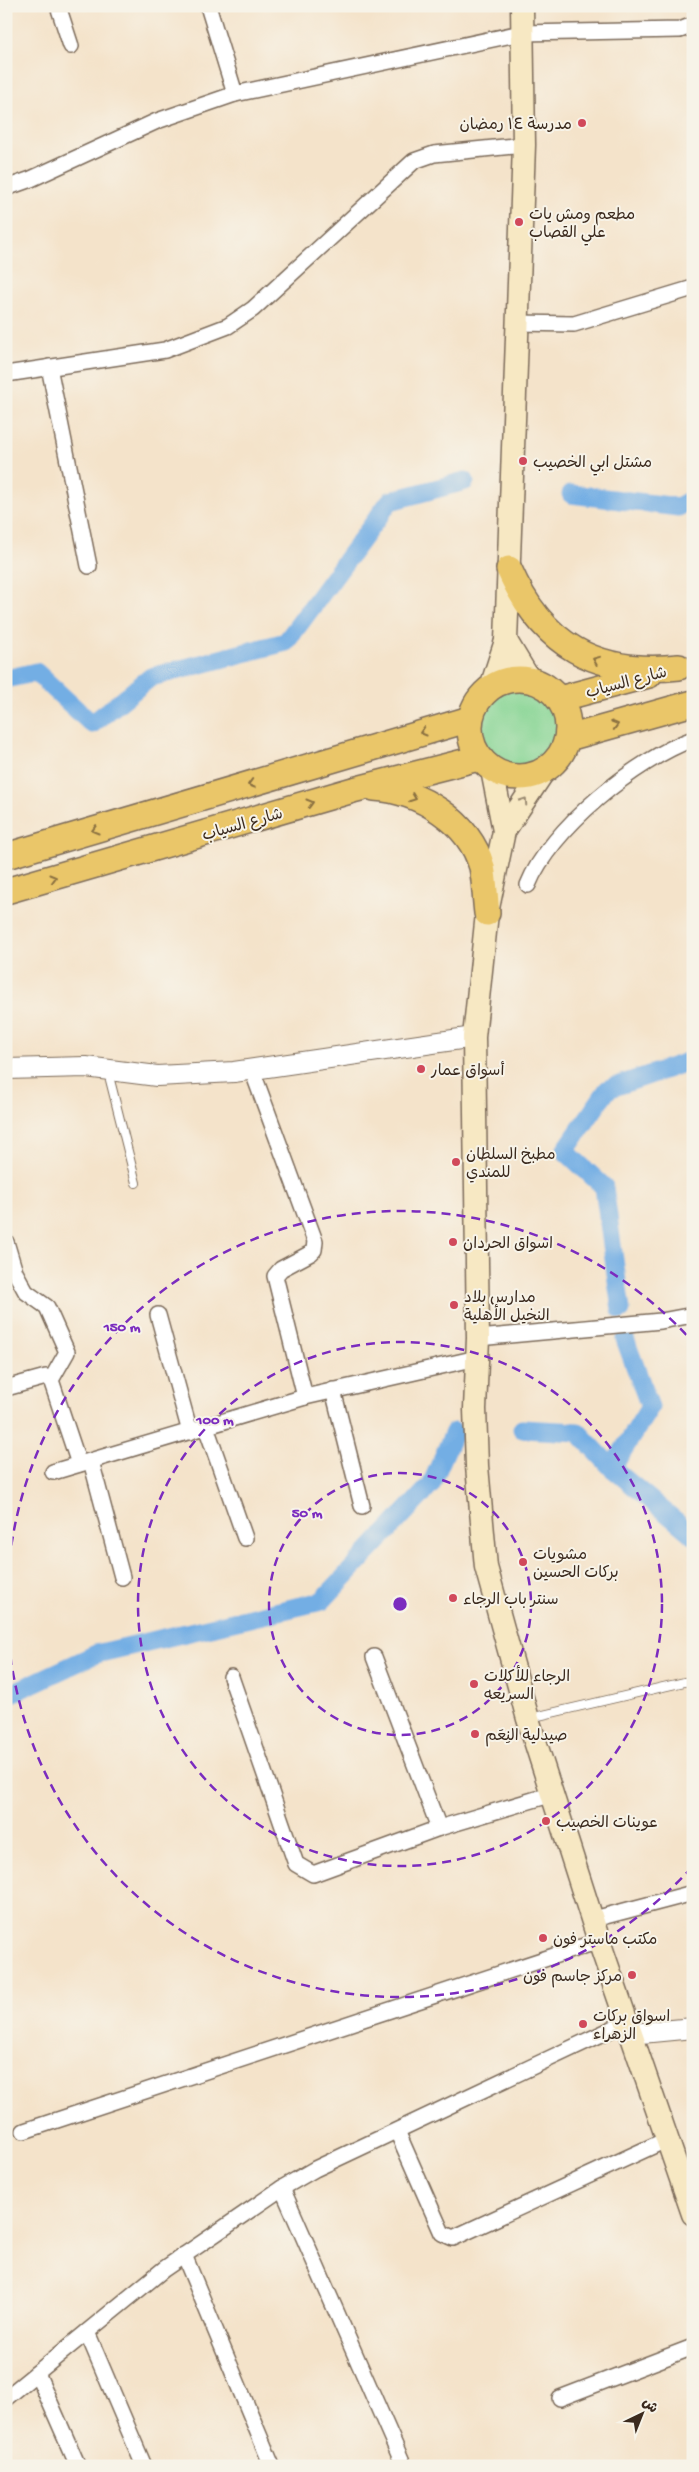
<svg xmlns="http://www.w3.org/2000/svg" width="699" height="2472" font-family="'Gochi Hand','Playpen Sans Arabic',sans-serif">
	<rect width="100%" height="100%" fill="#f7f3e8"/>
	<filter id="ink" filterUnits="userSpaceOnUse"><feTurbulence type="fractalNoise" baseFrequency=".02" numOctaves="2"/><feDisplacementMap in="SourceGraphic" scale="10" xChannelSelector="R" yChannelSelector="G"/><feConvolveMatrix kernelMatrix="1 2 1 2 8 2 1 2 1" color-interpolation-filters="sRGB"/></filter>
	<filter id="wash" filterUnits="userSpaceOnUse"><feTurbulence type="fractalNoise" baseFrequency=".0096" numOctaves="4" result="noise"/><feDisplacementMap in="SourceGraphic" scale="20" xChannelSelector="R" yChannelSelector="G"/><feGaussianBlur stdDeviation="1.12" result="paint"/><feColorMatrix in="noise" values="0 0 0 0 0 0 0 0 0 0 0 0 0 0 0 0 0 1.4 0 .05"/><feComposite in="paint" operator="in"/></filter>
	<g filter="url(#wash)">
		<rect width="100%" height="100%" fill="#f4e3ca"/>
		<circle fill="#85d493" stroke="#607f58" cx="520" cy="728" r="40"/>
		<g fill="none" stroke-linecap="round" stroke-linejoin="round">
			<g stroke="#73aee4" stroke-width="19">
				<path d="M571,494L678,507L693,499"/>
				<path d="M6,679L36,672L92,724L151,677L286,642L390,501L465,481"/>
				<path d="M621,1310L604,1187L565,1151L608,1089L693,1060"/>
				<path d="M522,1429L578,1432L612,1468L693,1535"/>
				<path d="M612,1468L650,1407L625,1339"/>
				<path d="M6,1696L96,1654L322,1601L431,1485L454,1432"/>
			</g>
		</g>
	</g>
	<g filter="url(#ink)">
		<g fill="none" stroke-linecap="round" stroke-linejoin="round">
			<defs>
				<g id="service">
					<path d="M108,1072L136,1183"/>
					<path d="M530,1718L693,1680"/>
				</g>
				<g id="minor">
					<path d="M58,6L71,46"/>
					<path d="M208,6L235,94"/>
					<path d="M6,188L31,179L157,121L235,94L521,33L680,30L693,25"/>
					<path d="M518,323L574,324L693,288"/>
					<path d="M49,367L89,566"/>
					<path d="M6,374L165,350L228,326L253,309L414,161L434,154L524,145"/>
					<path d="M528,885C550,829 637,759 693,739"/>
					<path d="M252,1070L315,1241L314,1250L311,1253L281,1269L275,1276L305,1397"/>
					<path d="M6,1242L15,1272L26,1292L47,1307L67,1352L51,1380"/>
					<path d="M158,1315L190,1432"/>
					<path d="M478,1338L661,1321L693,1315"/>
					<path d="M6,1388L46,1377L51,1380L79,1464"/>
					<path d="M333,1390L362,1506"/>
					<path d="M206,1427L245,1538"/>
					<path d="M91,1461L122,1577"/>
					<path d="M53,1472L305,1397L477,1358"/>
					<path d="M374,1657L439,1828"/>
					<path d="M231,1677L296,1864L313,1874L439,1828L553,1794"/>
					<path d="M594,1919L693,1893"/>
					<path d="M24,2131L599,1941"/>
					<path d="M397,2131L442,2233L453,2238L668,2139"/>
					<path d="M282,2188L404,2466"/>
					<path d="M184,2255L272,2466"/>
					<path d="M87,2332L144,2466"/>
					<path d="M37,2373L78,2466"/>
					<path d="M6,2398L164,2269L282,2188L315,2169L627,2022"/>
					<path d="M560,2398L693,2347"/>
				</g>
				<g id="tertiary">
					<path d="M6,1069L86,1067L157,1076L234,1072L474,1037"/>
					<path d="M631,2034L693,2028"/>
				</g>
				<g id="secondary">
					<path d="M506,641L529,679"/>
					<path d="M491,687L506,641L524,145L522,6"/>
					<path d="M492,770L504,831L487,913L474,1037L478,1338L475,1409L477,1466L486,1567L528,1719L599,1941L693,2214"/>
					<path d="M504,831L544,771"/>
				</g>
				<g id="primary">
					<path d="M509,569C542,645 596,676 679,667"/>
					<circle cx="519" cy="728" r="49"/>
					<path d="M559,699L649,675"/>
					<path d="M568,738L693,703"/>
					<path d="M374,788C420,791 469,821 482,867C485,881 485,898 487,913"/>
					<path d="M6,856L470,719"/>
					<path d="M6,891L353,790L479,758"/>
				</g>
			</defs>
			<use href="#service" stroke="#7c6b5a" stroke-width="10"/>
			<use href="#minor" stroke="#7c6b5a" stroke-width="18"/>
			<use href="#tertiary" stroke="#7c6b5a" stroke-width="22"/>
			<use href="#secondary" stroke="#7c6b5a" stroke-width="25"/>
			<use href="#primary" stroke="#7c6b5a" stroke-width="28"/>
			<use href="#service" stroke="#fff" stroke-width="8"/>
			<use href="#minor" stroke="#fff" stroke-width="15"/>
			<use href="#tertiary" stroke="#fff" stroke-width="20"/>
			<use href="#secondary" stroke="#f7e8c3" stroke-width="22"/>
			<use href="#primary" stroke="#eac669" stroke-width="25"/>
		</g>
		<defs><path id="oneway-chevron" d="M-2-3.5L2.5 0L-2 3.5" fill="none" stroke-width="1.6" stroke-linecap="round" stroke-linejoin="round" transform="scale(1.25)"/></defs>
		<g stroke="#8a7040">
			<use href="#oneway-chevron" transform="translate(596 660) rotate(-158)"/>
			<use href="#oneway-chevron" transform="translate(615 725) rotate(-16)"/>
			<use href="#oneway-chevron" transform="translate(423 732) rotate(164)"/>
			<use href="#oneway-chevron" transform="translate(251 784) rotate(164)"/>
			<use href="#oneway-chevron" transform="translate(413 798) rotate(21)"/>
			<use href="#oneway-chevron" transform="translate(310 803) rotate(-16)"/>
			<use href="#oneway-chevron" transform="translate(95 830) rotate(164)"/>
			<use href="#oneway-chevron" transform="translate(53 878) rotate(-16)"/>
		</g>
		<use stroke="#998970" href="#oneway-chevron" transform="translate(524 801) rotate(-56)"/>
	</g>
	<g fill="none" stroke="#7b2cbf" stroke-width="2.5" stroke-dasharray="9 6">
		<circle cx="400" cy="1604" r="131"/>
		<circle cx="400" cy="1604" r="262"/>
		<path d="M692 1867A393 393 0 1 1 692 1341"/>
	</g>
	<g fill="#d1495b" stroke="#f7f3e8" stroke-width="2">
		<circle cx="582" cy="123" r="5"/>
		<circle cx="519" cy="222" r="5"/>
		<circle cx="523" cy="461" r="5"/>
		<circle cx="421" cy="1069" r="5"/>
		<circle cx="456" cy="1162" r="5"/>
		<circle cx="453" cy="1242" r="5"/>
		<circle cx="454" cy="1305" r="5"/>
		<circle cx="523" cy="1562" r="5"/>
		<circle cx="453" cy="1598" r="5"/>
		<circle cx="474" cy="1684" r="5"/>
		<circle cx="475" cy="1734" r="5"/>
		<circle cx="546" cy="1821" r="5"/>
		<circle cx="543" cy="1938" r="5"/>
		<circle cx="632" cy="1975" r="5"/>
		<circle cx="583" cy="2024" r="5"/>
	</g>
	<g text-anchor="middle" stroke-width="4" stroke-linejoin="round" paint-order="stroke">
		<g font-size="16" fill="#3b2a1e" stroke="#f7f3e8" text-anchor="start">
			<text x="572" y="129" text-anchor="end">مدرسة ١٤ رمضان</text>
			<text x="529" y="219">مطعم ومش يات<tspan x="529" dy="18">علي القصاب</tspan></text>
			<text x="533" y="467">مشتل ابي الخصيب</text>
			<text x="431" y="1075">أسواق عمار</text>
			<text x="466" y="1159">مطبخ السلطان<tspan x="466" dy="18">للمندي</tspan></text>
			<text x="463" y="1248">اسواق الحردان</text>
			<text x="464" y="1302">مدارس بلاد<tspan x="464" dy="18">النخيل الأهلية</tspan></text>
			<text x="533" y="1559">مشويات<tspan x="533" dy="18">بركات الحسين</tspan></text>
			<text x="463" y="1604">سنتر باب الرجاء</text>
			<text x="484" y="1681">الرجاء للأكلات<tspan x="484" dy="18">السريعه</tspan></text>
			<text x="485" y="1740">صيدلية النِعَم</text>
			<text x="556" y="1827">عوينات الخصيب</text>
			<text x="553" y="1944">مكتب ماستر فون</text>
			<text x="622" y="1981" text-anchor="end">مركز جاسم فون</text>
			<text x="593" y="2021">اسواق بركات<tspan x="593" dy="18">الزهراء</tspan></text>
		</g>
		<g font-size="16" fill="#3b2a1e" stroke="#f7f3e8">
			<text transform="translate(626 681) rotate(-15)" y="6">شارع السياب</text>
			<text transform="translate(242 823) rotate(-16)" y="6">شارع السياب</text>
		</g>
	</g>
	<circle cx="400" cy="1604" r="8" fill="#7b2cbf" stroke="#f7f3e8" stroke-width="2.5"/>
	<g font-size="15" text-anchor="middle" font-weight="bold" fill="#7b2cbf" stroke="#f7f3e8" stroke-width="4" stroke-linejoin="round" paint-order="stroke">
		<text x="122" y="1331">150 m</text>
		<text x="215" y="1424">100 m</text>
		<text x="307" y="1517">50 m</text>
	</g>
	<rect width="699" height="2472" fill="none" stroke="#f7f3e8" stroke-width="25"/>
	<g transform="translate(642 2414) rotate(43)" stroke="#f7f3e8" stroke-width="4" paint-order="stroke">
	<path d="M0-4L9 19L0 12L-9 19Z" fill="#3b2a1e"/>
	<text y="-8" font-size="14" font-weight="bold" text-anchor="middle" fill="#3b2a1e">ش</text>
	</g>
</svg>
